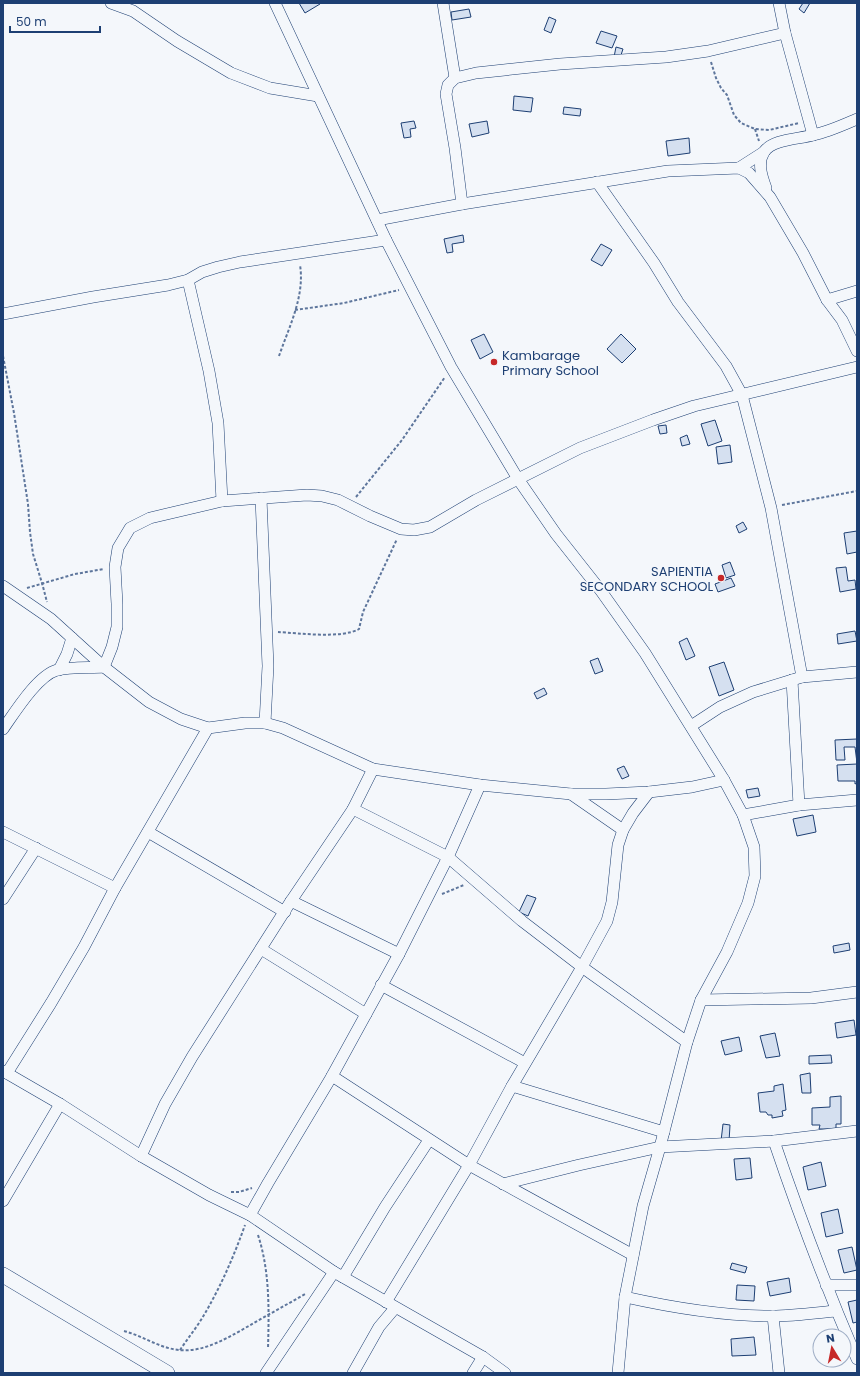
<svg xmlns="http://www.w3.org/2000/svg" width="860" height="1376" font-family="Poppins,sans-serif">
	<rect width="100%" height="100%" fill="#f4f7fb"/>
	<g fill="#d5e0f0" stroke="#1d3f73">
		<path d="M299,3H319L320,4L305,13Z"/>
		<path d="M803,3H810L804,13L799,9Z"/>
		<path d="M469,9L471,17L452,20L451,12Z"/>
		<path d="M549,17L556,20L551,33L544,30Z"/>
		<path d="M601,31L617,36L612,48L596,43Z"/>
		<path d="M616,47L623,49L620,58L614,57Z"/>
		<path d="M514,96L533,98L531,112L513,110Z"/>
		<path d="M564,107L581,109L580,116L563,114Z"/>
		<path d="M414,121L416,128L410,129L411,137L404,138L401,123Z"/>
		<path d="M487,121L489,133L472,137L469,124Z"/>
		<path d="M689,138L690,153L668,156L666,141Z"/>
		<path d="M463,235L464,242L452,244L453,252L447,253L444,239Z"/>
		<path d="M601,244L612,250L602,266L591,260Z"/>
		<path d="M484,334L493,352L480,359L471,340Z"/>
		<path d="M621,334L636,349L622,363L607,349Z"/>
		<path d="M715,420L722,441L708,446L701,424Z"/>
		<path d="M666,425L667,433L660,434L658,426Z"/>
		<path d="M687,435L690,444L682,446L680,438Z"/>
		<path d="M730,445L732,462L718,464L716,447Z"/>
		<path d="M743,522L747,529L739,533L736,526Z"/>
		<path d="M857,531V552L847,554L844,533Z"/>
		<path d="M730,562L735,575L726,578L722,565Z"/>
		<path d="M846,567L848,581L855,580L856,589L840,592L836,568Z"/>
		<path d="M731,578L735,586L718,592L715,584Z"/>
		<path d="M855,631L857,641L838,644L837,634Z"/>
		<path d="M687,638L695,656L686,660L679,642Z"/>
		<path d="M598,658L603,671L595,674L590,661Z"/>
		<path d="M724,662L734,690L719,696L709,667Z"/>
		<path d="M544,688L547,694L537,699L534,693Z"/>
		<path d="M857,739V763L855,747H844L845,760H836L835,740Z"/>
		<path d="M857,764V783L855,784V781H838L837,765Z"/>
		<path d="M624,766L629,776L622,779L617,769Z"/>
		<path d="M758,788L760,796L748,798L746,790Z"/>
		<path d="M813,815L816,832L797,836L793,819Z"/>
		<path d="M527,895L536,898L528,916L519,912Z"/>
		<path d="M849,943L850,950L834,953L833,946Z"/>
		<path d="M854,1020L856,1035L837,1038L835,1023Z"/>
		<path d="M775,1033L780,1056L766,1058L760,1036Z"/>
		<path d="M739,1037L742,1051L725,1055L721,1041Z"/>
		<path d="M831,1055L832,1063L809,1064V1056Z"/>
		<path d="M810,1073L811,1093H802L800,1075Z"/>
		<path d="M783,1084L786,1110L782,1111L783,1116L772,1118V1115H768L766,1112H760L758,1093L774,1091V1086Z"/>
		<path d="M841,1096V1124H836V1129H819L820,1125H812V1108L830,1107V1097Z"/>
		<path d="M723,1124L730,1125L729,1142L721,1141Z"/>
		<path d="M750,1158L752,1178L736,1180L734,1159Z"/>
		<path d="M821,1162L826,1186L808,1190L803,1167Z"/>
		<path d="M838,1209L843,1233L826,1237L821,1213Z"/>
		<path d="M852,1247L857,1270L844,1273L838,1250Z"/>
		<path d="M732,1263L747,1267L745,1273L730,1269Z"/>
		<path d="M789,1278L791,1292L770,1296L767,1282Z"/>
		<path d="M737,1285L755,1286L754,1301L736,1300Z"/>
		<path d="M857,1300V1322L853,1323L848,1302Z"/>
		<path d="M754,1337L756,1355L732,1356L731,1339Z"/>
	</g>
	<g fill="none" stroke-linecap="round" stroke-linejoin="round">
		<defs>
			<g id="street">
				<path d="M111,3L133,11L177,41L231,73L270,88L318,96"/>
				<path d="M275,3L386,240L451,367L518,479L556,534L601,591L645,653L724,780L743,815L754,847L755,876L748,903L727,952L701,1000L687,1042L660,1147L643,1206L625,1297L618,1373"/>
				<path d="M443,3L455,78"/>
				<path d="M779,3L785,33L813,135"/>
				<path d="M739,168L764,152"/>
				<path d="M597,182L654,263L678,302L726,366L742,395L771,508L802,677"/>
				<path d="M766,188C762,177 757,163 764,152C772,139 800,139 813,135C828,132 843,125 857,119"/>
				<path d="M462,204L455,148L446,94L448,85L455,78L476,73L560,64L666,57L708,51L785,33"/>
				<path d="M377,220L462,204L668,171L739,168L749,173L770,197L803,253L827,300L842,320L857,351"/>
				<path d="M188,280L209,371L218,423L222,501"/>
				<path d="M827,300L857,291"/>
				<path d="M3,314L93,297L168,285L188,280L202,272L218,267L240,262L386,240"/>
				<path d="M261,498L268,666L265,723"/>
				<path d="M3,586L51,619L104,667L149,702L181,719L208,728L245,723H265L283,728L373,769L480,785L571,794H606L649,792L692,787L724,780"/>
				<path d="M59,670L67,654L72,638"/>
				<path d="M792,680L799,805"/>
				<path d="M691,726L720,707L753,692L802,677L857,672"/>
				<path d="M3,729C15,712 37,676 57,670C70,667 90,668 104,667L112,647L117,627V604L115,567L118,548L130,528L150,518L222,501L307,495L322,496L338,500L370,516L401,529L414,530L430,527L476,500L580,448L653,420L694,406L857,367"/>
				<path d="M571,794L623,830"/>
				<path d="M353,809L448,857L522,921L582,967L687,1042"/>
				<path d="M743,815L799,805L857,800"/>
				<path d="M3,832L115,888"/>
				<path d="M148,832L285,912"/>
				<path d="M3,899L36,848"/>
				<path d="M291,901L399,954"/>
				<path d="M261,949L366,1014"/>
				<path d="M381,985L525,1063"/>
				<path d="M701,1000L811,998L857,992"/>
				<path d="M3,1071L60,1104L141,1156L209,1195L250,1215L334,1272L483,1357L505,1373"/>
				<path d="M7,1073L51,1003L84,947L115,888L208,728"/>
				<path d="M332,1076L469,1165L633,1255"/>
				<path d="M512,1086L664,1132"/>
				<path d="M774,1141C799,1215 826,1287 857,1359"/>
				<path d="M141,1156L165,1104L192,1057L291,901L353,809L373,769"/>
				<path d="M503,1184L579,1165L660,1147L774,1141L857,1131"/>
				<path d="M3,1201L60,1104"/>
				<path d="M250,1215L268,1183L332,1076L399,954L448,857L480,785"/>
				<path d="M343,1277L385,1207L429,1140"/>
				<path d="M826,1285H857"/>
				<path d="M625,1297C674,1308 722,1316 772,1316C793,1316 815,1313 836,1311"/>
				<path d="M386,1302L469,1165L512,1086L582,967L607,921L612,902L618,845L623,830L633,813L649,792"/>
				<path d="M773,1316L779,1373"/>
				<path d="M266,1373L334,1272"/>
				<path d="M353,1373L379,1327L395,1308"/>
				<path d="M473,1373L483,1357"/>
			</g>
			<path id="secondary" d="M3,1275L167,1373"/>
		</defs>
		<use href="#street" stroke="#1d3f73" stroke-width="12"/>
		<use href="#secondary" stroke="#1d3f73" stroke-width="16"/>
		<g stroke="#5e769c" stroke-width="2" stroke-dasharray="3 2" stroke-linecap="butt">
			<path d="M711,62L716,78L721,88L727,95L734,115L741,123L755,129L769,130L799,123"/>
			<path d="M755,129L759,141"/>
			<path d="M295,310L344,303L399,290"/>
			<path d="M3,356L14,413L28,504L30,532L33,554L42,583L47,602"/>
			<path d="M279,356C289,327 305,296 300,265"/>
			<path d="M356,497L402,440L445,377"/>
			<path d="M782,505L857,491"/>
			<path d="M27,588L75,574L104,569"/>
			<path d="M278,632C299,633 341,639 359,629L363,612L397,539"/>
			<path d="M442,894L464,885"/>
			<path d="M231,1192H239L252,1188"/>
			<path d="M258,1235C270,1272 269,1310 268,1349"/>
			<path d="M124,1331C143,1336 159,1348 179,1350C206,1353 232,1335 254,1323C271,1313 288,1304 305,1294"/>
			<path d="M180,1350C188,1338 197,1327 204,1315C221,1286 234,1256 245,1225"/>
		</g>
		<use href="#street" stroke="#f4f7fb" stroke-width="11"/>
		<use href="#secondary" stroke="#f4f7fb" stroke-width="15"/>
	</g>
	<g fill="#c62828" stroke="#f4f7fb" stroke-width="1.5">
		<circle cx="494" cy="362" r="4"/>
		<circle cx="721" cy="578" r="4"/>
	</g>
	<g text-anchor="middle" stroke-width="3" stroke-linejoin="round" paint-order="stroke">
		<g font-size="13" fill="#1d3f73" stroke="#f4f7fb" text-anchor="start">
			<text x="502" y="360">Kambarage<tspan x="502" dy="15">Primary School</tspan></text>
			<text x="713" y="576" text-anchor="end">SAPIENTIA<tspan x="713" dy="15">SECONDARY SCHOOL</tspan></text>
		</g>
	</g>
	<rect width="860" height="1376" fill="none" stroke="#1d3f73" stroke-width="8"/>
	<g transform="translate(832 1348) rotate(350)"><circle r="19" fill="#f4f7fb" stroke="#9eadc5"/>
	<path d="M0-3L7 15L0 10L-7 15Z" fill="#c62828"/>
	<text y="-6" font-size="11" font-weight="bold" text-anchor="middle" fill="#1d3f73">N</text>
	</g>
	<path d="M10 26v6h90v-6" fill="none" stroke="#1d3f73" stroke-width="2"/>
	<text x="16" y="26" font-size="12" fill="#1d3f73" stroke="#f4f7fb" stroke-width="3" paint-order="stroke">50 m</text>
</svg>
